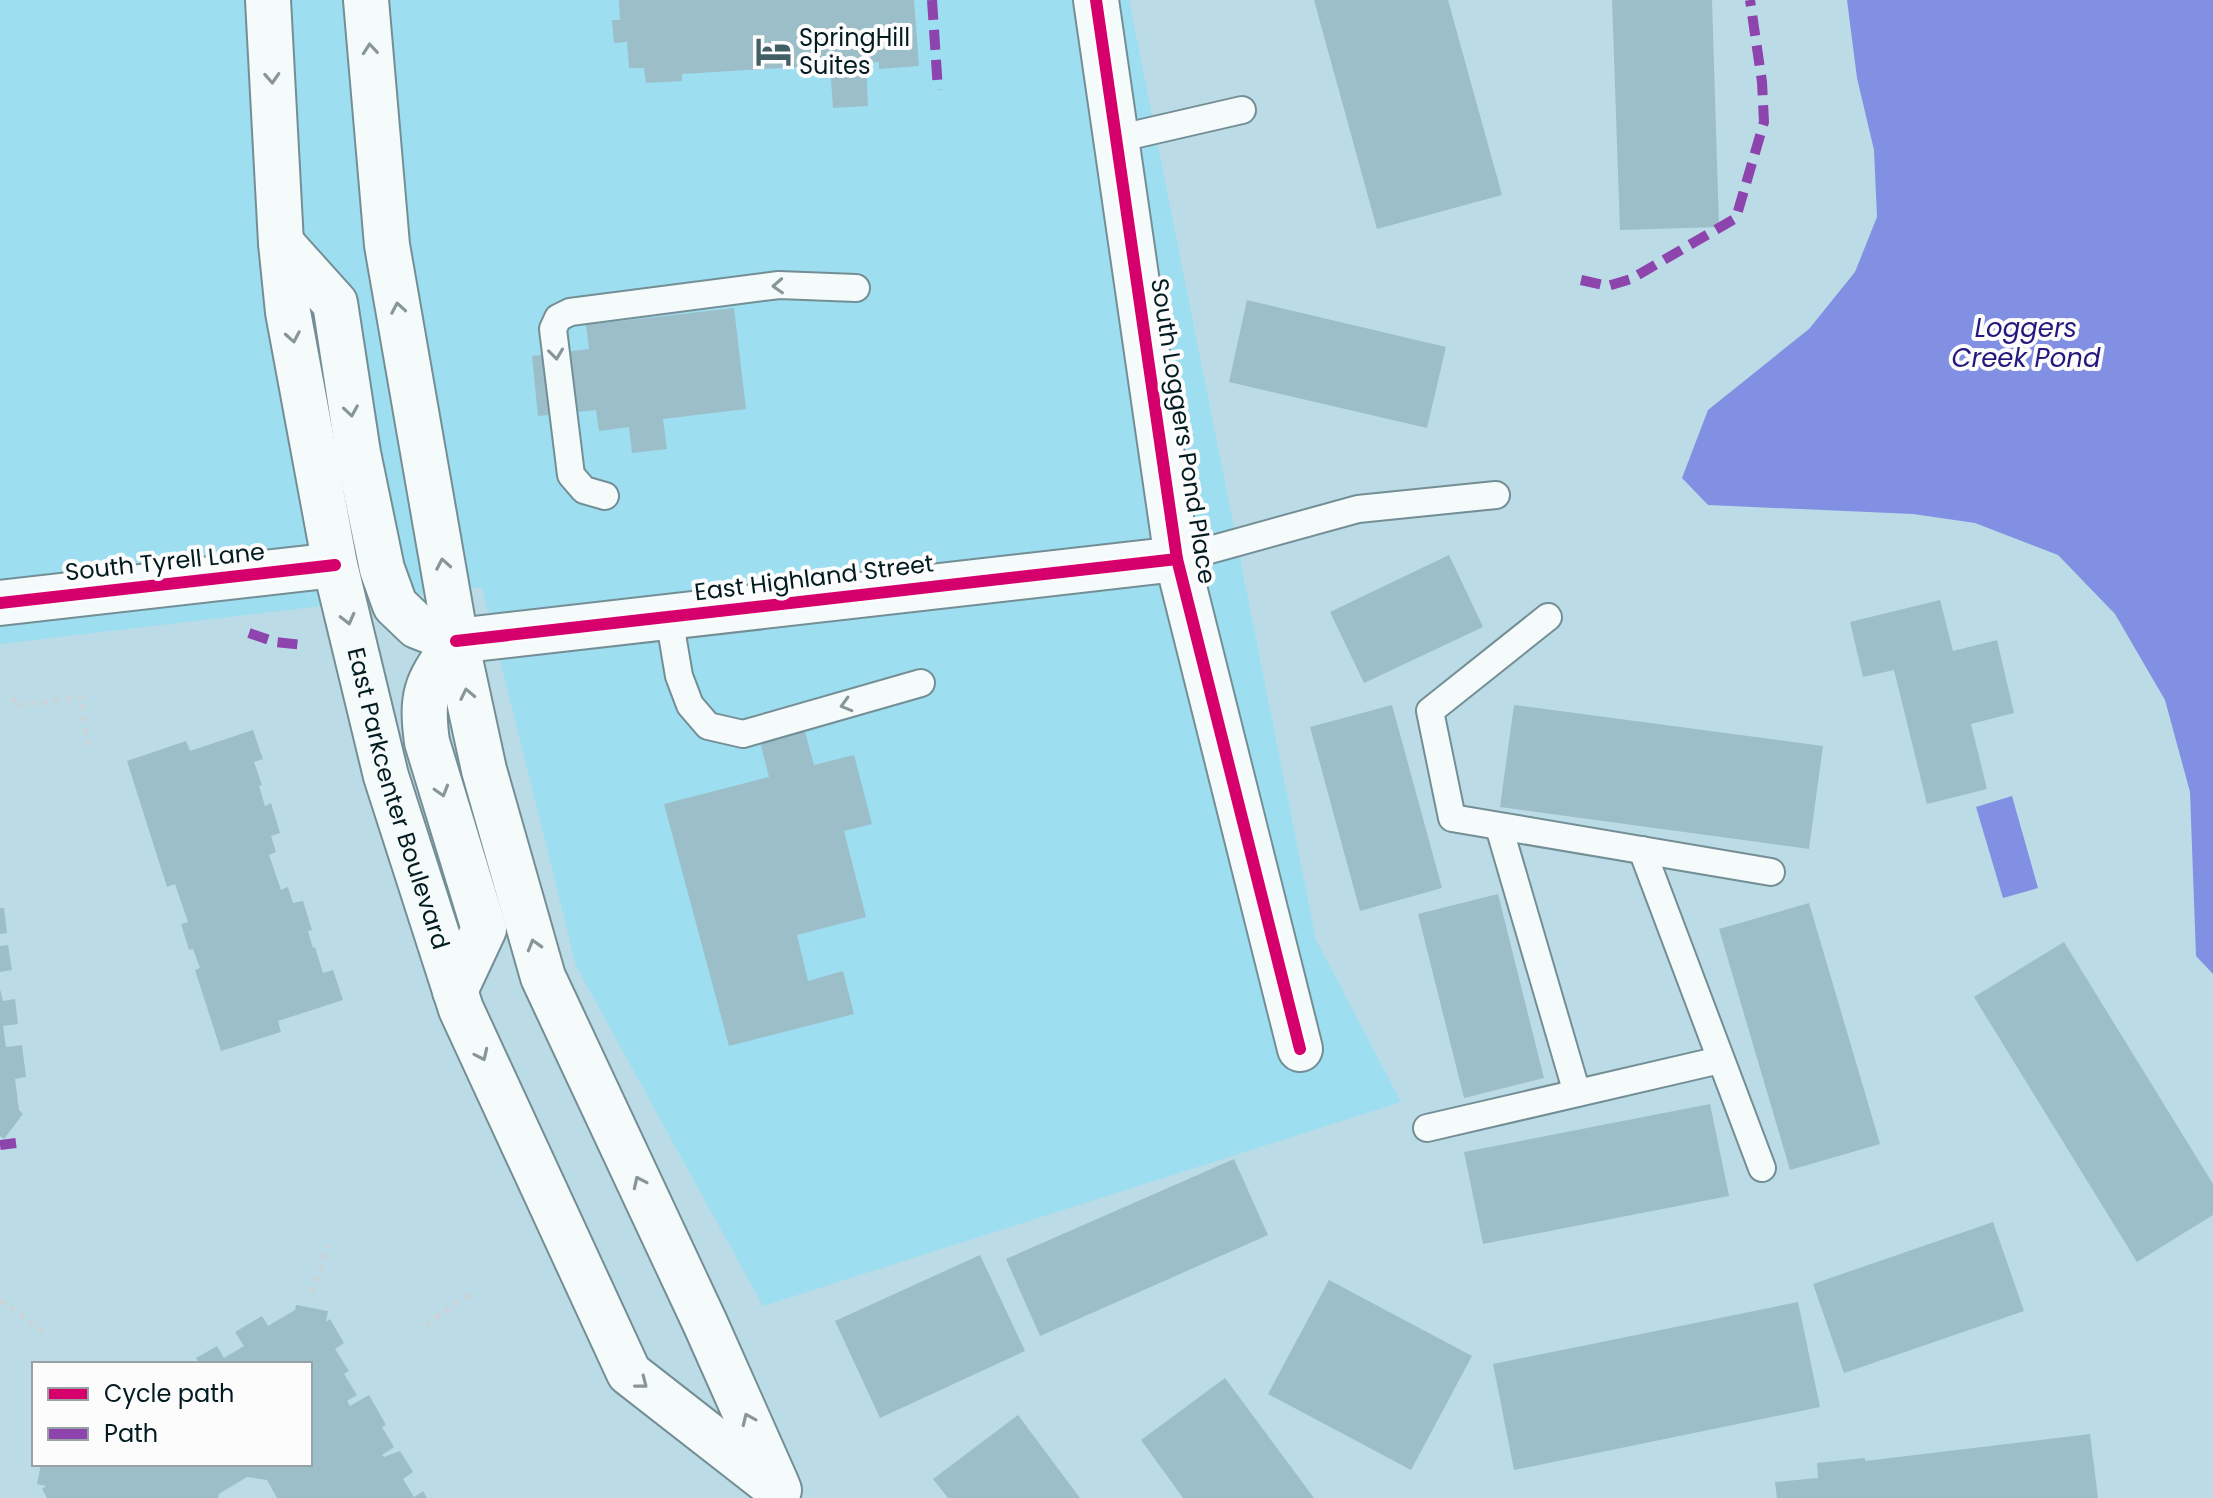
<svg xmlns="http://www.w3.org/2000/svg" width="2213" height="1498" font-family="Poppins,sans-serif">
	<rect width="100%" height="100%" fill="#bbdce6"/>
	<path fill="#9ddef0" d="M0,0H1129L1316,940L1401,1102L763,1306L576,966L482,587L0,644Z"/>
	<g fill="#8190e2">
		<path d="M1847,0H2213V974L2196,956L2190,792L2165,700L2115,614L2058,555L1975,523L1913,514L1708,505L1682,478L1708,410L1809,329L1855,272L1877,217L1874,150L1857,78Z"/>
		<path d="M2012,796L2038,888L2003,898L1976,807Z"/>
	</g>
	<g fill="#9cbec8">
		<path d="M619,0H914L919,66L879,69V62L866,63L868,106L833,108L830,65L682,74V81L646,83L644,68H629L627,42L614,43L612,20H620Z"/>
		<path d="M1314,0H1448L1502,195L1377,229Z"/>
		<path d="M1612,0H1712L1719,227L1620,230Z"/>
		<path d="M1247,300L1446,347L1427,428L1229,382Z"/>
		<path d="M734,308L746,409L663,419L667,449L632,453L629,427L599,431L596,410L538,416L532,356L589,349L586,325Z"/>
		<path d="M1449,555L1483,627L1364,683L1330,612Z"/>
		<path d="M1940,600L1953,651L1997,640L2014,713L1971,724L1987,789L1927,804L1894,670L1863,677L1850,622Z"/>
		<path d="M1392,705L1442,888L1360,911L1310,727Z"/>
		<path d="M1514,705L1823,746L1809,849L1500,807Z"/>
		<path d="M799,710L814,765L854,755L872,824L844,831L866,917L797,935L808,981L843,971L854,1014L729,1046L664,804L769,777L755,722Z"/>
		<path d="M253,730L263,759L254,762L262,785L259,786L265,806L271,803L280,833L271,836L276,852L269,855L281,890L288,887L293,903L303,901L312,930L308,931L313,948L315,947L323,973L333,970L343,1000L278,1021L281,1032L221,1051L195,970L200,968L193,949L189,950L181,924L188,922L175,884L167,887L127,761L186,741L190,751Z"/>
		<path d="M1498,894L1544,1078L1464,1098L1418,914Z"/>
		<path d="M1809,903L1880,1144L1790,1170L1719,929Z"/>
		<path d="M0,908H4L7,933L0,934Z"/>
		<path d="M2064,942L2213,1184V1215L2137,1262L1974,997Z"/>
		<path d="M8,945L12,970L0,972V946Z"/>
		<path d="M0,989L3,1001L15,999L18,1024L3,1026L6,1047L22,1045L26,1077L15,1079L19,1110L23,1114L4,1139L0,1136Z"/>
		<path d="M1710,1104L1729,1196L1483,1244L1464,1152Z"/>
		<path d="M1234,1159L1268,1235L1040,1336L1006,1259Z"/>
		<path d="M1993,1222L2024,1311L1844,1373L1813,1284Z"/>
		<path d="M980,1255L1025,1351L880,1418L835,1321Z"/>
		<path d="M1329,1280L1472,1356L1411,1470L1268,1394Z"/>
		<path d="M1798,1302L1820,1407L1514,1470L1493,1364Z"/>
		<path d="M296,1305L328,1311L326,1322L330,1319L344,1343L335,1349L349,1371L344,1374L357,1395L347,1401L350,1406L369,1395L386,1425L382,1427L394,1447L382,1455L384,1457L400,1451L413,1472L403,1479L414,1497L423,1491L427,1498H277L267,1480L247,1477L219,1494L218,1498H47L42,1489L46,1486L37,1484L41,1464H310V1364H200L196,1358L217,1346L224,1358L244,1346L235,1332L262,1316L268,1326L295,1310Z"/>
		<path d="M1225,1378L1314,1498H1183L1141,1440Z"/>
		<path d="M1018,1415L1080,1498H948L933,1479Z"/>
		<path d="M2090,1434L2098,1498H1777L1775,1482L1818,1478L1817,1463L1865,1458V1461Z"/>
	</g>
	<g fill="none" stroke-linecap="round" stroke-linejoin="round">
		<defs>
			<g id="service">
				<path d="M1116,139L1242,110"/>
				<path d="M605,496L584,490L571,475L553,329L558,318L570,312L779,285L856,288"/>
				<path d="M1177,559L1358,509L1496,495"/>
				<path d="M669,617L679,676L690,705L708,726L743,734L921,683"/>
				<path d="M1548,617L1430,711L1452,818L1771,872"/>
				<path d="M1499,827L1577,1093"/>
				<path d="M1642,850L1762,1168"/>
				<path d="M1427,1128L1720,1060"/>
			</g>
			<g id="minor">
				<path d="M1096,0L1177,559L1300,1049"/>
				<path d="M0,603L335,565"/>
				<path d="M456,641L1177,559"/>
			</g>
			<g id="secondary">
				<path id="s1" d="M268,0L281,243L288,312L335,565L386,776L461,1009L629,1373L779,1490"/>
				<path d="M366,0L387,245L456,641L484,770L543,977L705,1323L777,1485"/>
				<path d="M281,243L335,303L358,453L382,569L395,605L417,626L456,641"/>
				<path d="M455,991L484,929L427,742C420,690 428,683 456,641"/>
			</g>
		</defs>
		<use href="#service" stroke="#748e95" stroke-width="30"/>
		<use href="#minor" stroke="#748e95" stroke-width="48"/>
		<use href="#secondary" stroke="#748e95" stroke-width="48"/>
		<g stroke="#c9d4d8" stroke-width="5" stroke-dasharray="6 6" stroke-linecap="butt">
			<path d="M13,697L15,706L82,697L87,747"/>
			<path d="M312,1293L329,1245"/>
			<path d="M0,1300L47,1334"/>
			<path d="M425,1325L472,1293"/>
		</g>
		<use href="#service" stroke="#f5fafb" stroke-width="26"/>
		<use href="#minor" stroke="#f5fafb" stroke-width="44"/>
		<use href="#secondary" stroke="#f5fafb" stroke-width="44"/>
		<g stroke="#8e44ad" stroke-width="10" stroke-dasharray="20 10" stroke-linecap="butt">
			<path d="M932,0L938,90"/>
			<path d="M1581,280L1608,286L1631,279L1736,218L1764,122L1762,82L1750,0"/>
			<path d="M249,633L275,642L303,645"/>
			<path d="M0,1145L16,1143"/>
		</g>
		<defs>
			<g id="cycleway">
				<path d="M1096,0L1177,559L1300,1049"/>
				<path d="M0,603L335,565"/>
				<path d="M456,641L1177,559"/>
			</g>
		</defs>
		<use href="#cycleway" stroke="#fcfcfc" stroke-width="17"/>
		<use href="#cycleway" stroke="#d6006c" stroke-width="12"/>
	</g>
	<defs><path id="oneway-chevron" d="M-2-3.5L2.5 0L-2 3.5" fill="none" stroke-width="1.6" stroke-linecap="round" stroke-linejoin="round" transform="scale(2)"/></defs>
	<g stroke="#889699">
		<use href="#oneway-chevron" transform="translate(370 49) rotate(-95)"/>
		<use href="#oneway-chevron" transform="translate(272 78) rotate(87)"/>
		<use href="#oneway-chevron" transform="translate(778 286) rotate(177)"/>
		<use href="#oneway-chevron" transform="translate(398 308) rotate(-100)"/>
		<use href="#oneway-chevron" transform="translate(293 337) rotate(80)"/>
		<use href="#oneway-chevron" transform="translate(556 354) rotate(83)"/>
		<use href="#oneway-chevron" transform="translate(351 411) rotate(81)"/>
		<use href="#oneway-chevron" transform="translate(443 564) rotate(-100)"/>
		<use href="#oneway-chevron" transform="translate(348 619) rotate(76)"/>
		<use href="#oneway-chevron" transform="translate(467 694) rotate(-102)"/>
		<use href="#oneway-chevron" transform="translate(846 705) rotate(164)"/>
		<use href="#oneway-chevron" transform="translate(442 791) rotate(73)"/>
		<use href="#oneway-chevron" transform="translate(534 945) rotate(-106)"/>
		<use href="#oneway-chevron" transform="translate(482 1055) rotate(65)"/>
		<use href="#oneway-chevron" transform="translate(639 1182) rotate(-115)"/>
		<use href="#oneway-chevron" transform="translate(642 1383) rotate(38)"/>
		<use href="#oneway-chevron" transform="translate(748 1419) rotate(-114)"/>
	</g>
	<defs>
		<symbol id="hotel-bare" viewBox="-9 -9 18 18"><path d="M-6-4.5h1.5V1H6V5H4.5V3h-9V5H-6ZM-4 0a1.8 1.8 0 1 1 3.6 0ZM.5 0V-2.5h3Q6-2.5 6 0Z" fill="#435f66" stroke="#fcfcfc" stroke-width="2.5" paint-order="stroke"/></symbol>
	</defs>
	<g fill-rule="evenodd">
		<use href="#hotel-bare" x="748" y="26" width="51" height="51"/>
	</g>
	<g text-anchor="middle" stroke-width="8" stroke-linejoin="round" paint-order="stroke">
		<g font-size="24" fill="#021b21" stroke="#fcfcfc" text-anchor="start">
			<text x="799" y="46">SpringHill<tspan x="799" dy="28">Suites</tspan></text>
		</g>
		<g font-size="24" fill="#021b21" stroke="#fcfcfc">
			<text transform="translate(1183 431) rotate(81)" y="8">South Loggers Pond Place</text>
			<text transform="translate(165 562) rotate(-6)" y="8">South Tyrell Lane</text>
			<text transform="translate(814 578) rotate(-7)" y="8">East Highland Street</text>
			<text dy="8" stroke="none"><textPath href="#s1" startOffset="812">East Parkcenter Boulevard</textPath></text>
		</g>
		<g font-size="26" font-style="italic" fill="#24187e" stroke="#fcfcfc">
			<text x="2026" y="337">Loggers<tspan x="2026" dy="30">Creek Pond</tspan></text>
		</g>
	</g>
	<rect x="32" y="1362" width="280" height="104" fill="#fcfcfc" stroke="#98a2a4" stroke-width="2"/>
	<rect x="48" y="1388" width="40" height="12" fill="#d6006c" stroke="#98a2a4" stroke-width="2"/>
	<text x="104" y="1402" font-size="24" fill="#021b21">Cycle path</text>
	<rect x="48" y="1428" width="40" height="12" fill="#8e44ad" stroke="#98a2a4" stroke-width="2"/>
	<text x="104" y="1442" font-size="24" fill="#021b21">Path</text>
</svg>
